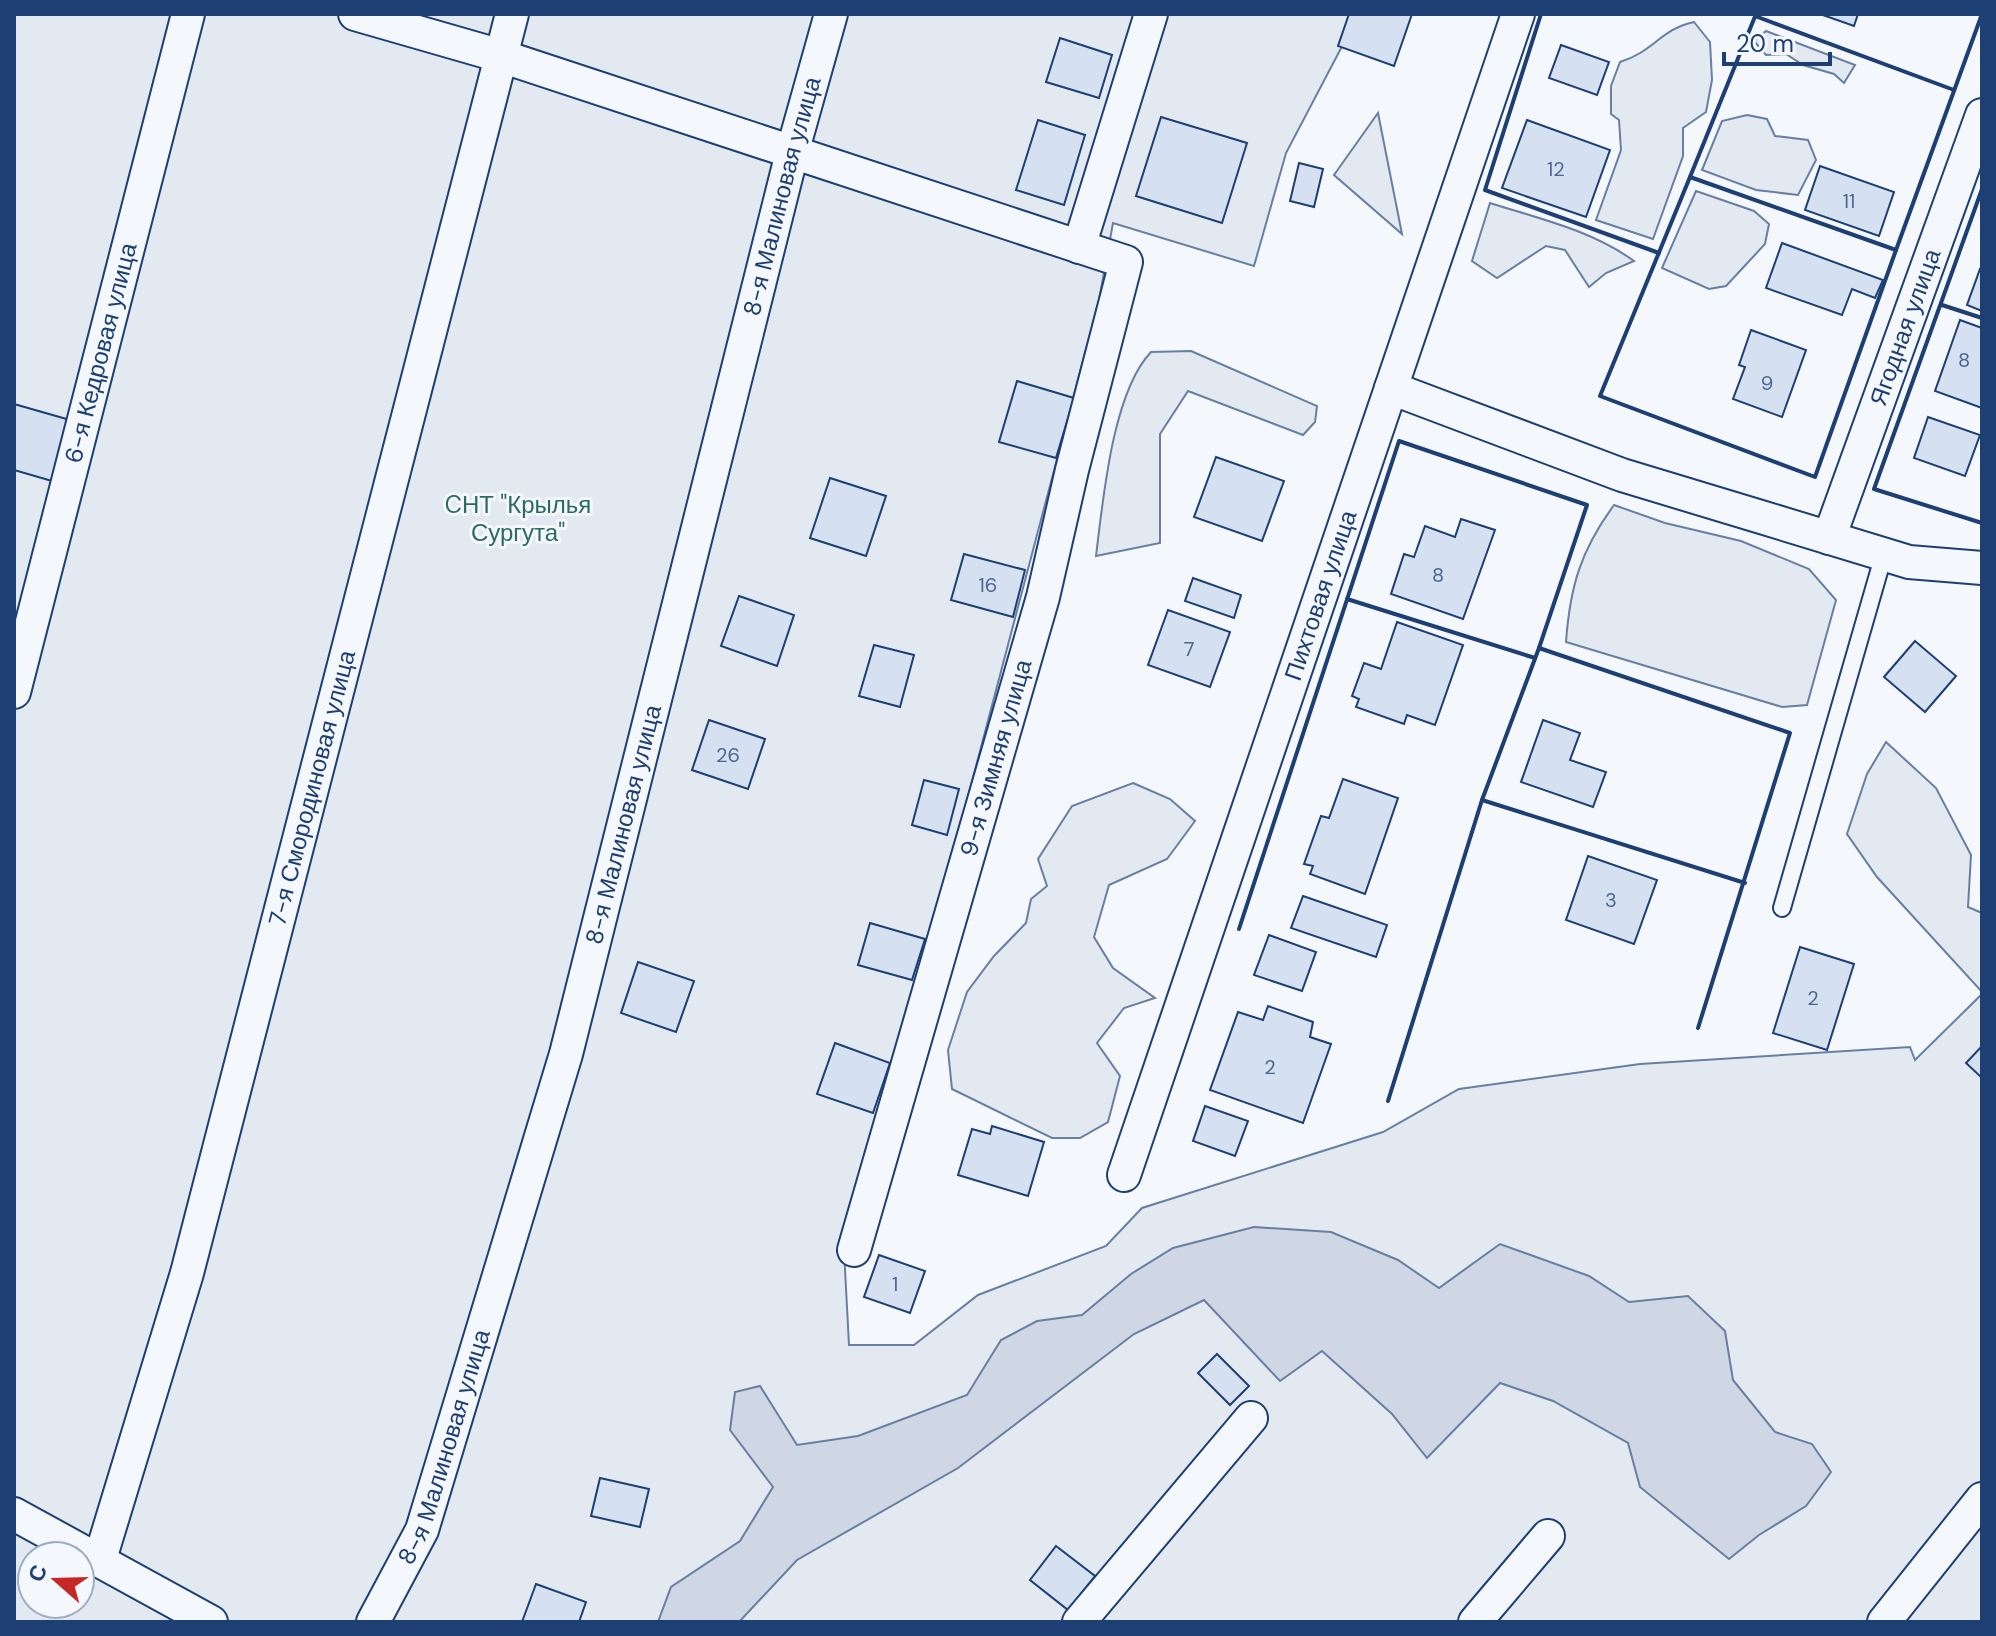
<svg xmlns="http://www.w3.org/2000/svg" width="1996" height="1636" font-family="'DM Sans',sans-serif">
	<rect width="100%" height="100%" fill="#f4f7fb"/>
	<g fill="#e3e9f0" stroke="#687fa3" stroke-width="2" fill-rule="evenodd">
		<path d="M14,14H1359L1286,153L1254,266L1113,223L1099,300L961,823L843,1231L849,1345H914L978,1295L1106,1246L1142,1208L1383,1132L1459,1089L1640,1064L1910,1047L1915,1060L1982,994V1622H14ZM32,1556H80V1604H32Z"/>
		<path d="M1694,22L1710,42L1712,80L1706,112L1683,128V156L1653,239L1596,220L1621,150L1619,120L1611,114V86L1620,62C1653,52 1661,29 1694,22Z"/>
		<path d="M1766,31L1855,65L1844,83L1834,74L1803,65L1786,54L1766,55L1754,41Z"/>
		<path d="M1378,113L1402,234L1334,175Z"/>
		<path d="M1747,115L1767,119L1775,136L1808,140L1816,160L1798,195L1756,190L1702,170L1722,121Z"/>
		<path d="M1696,191L1754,211L1769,224L1765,244L1726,286L1709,289L1662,268Z"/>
		<path d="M1490,203C1540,219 1591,230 1634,261L1606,273L1589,287L1565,250L1546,246L1497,278L1472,261Z"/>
		<path d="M1191,351L1317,406L1315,422L1303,435L1188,391L1160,434V543L1096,556C1103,501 1112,393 1151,352Z"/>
		<path d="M1614,505L1665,523L1741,541L1809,569L1836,600L1807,705L1782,707L1566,642C1570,586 1581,550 1614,505Z"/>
		<path d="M1886,742L1936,788L1971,855L1968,907L1982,913V992L1877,877L1847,834L1867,774Z"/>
		<path d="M1133,783L1170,799L1195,821L1167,859L1109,885L1094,937L1113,968L1155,998L1124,1008L1097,1043L1120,1076L1108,1122L1080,1138H1052L952,1089L948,1050L967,992L994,956L1026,923L1031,899L1047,886L1038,859L1072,806Z"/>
	</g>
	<path fill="#cfd7e4" stroke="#687fa3" stroke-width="2" d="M1254,1227L1331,1232L1398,1260L1439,1288L1500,1244L1589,1276L1629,1302L1688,1296L1725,1331L1733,1380L1775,1432L1812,1444L1831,1472L1806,1506L1759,1535L1729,1559L1640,1487L1628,1443L1553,1401L1500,1383L1427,1458L1392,1414L1322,1351L1280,1381L1204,1300L1134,1334L958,1468L797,1560L739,1622H658L671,1587L740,1541L773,1487L730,1430L735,1392L760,1386L797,1445L858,1436L967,1395L1001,1340L1037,1321L1082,1315L1131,1274L1173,1248Z"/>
	<g fill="#d5e0f0" stroke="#1d3f73" stroke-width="2">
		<path d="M1349,14H1412L1394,66L1338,46Z"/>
		<path d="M1820,14H1858L1854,26Z"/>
		<path d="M1060,38L1112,55L1099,98L1046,82Z"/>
		<path d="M1561,45L1609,62L1597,95L1549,78Z"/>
		<path d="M1161,117L1247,143L1222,223L1136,196Z"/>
		<path d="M1038,120L1085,135L1064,205L1016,190Z"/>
		<path d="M1527,120L1610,150L1586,217L1502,188Z"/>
		<path d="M1299,163L1323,169L1314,207L1290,201Z"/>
		<path d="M1820,166L1894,192L1879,236L1805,210Z"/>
		<path d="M1782,243L1883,280L1875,298L1852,289L1842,315L1766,288Z"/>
		<path d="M1980,269L1982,270V311L1967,305Z"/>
		<path d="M1960,320L1982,328V408L1935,391Z"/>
		<path d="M1751,330L1806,350L1782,417L1733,399L1745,367L1739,365Z"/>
		<path d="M1017,381L1074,398L1056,458L999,442Z"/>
		<path d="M14,404L70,420L52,481L14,470Z"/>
		<path d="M1928,417L1980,435L1965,476L1914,458Z"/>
		<path d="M1216,457L1284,481L1262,541L1194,517Z"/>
		<path d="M830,478L886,496L866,556L810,538Z"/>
		<path d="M1461,519L1495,530L1463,619L1391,594L1404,554L1414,557L1425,526L1455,537Z"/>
		<path d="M964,554L1025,570L1013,617L951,600Z"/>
		<path d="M1193,578L1241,595L1234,618L1185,601Z"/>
		<path d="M739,596L794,615L777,666L721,646Z"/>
		<path d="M1168,610L1230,632L1210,687L1148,665Z"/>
		<path d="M1397,622L1463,645L1435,725L1407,715L1404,724L1356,707L1359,699L1352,696L1364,663L1381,669Z"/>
		<path d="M1915,641L1956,676L1925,712L1884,677Z"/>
		<path d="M874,645L914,655L900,707L859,696Z"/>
		<path d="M709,720L765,739L748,789L692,770Z"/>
		<path d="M1543,720L1580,733L1570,760L1606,772L1593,807L1521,782Z"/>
		<path d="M1343,779L1398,798L1365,894L1310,874L1313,866L1304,864L1321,816L1329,818Z"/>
		<path d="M924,780L959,789L947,835L912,825Z"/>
		<path d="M1588,856L1657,880L1634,944L1566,920Z"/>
		<path d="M1303,896L1387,925L1376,957L1291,928Z"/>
		<path d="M870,923L925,939L912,980L858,965Z"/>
		<path d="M1269,935L1316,952L1302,991L1254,975Z"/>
		<path d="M1800,947L1854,964L1827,1050L1773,1033Z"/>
		<path d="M638,962L694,981L676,1032L621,1013Z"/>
		<path d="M1268,1006L1313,1022L1310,1037L1331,1044L1303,1123L1210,1090L1238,1012L1263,1020Z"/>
		<path d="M835,1043L890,1063L873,1113L817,1094Z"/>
		<path d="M1982,1046V1078L1966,1063Z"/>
		<path d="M1205,1106L1248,1121L1235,1156L1193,1141Z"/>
		<path d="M992,1126L1044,1142L1028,1196L958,1175L972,1129L990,1134Z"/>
		<path d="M879,1255L925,1271L910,1313L864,1297Z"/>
		<path d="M1217,1354L1249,1386L1230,1405L1198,1373Z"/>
		<path d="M600,1478L649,1489L640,1527L591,1516Z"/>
		<path d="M1056,1546L1095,1576L1068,1610L1030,1580Z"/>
		<path d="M536,1584L586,1602L579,1622H522Z"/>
	</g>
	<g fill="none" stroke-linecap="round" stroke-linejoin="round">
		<defs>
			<path id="service" d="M1782,908L1884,554"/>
			<g id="minor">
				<path d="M355,14L501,56L1126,262L1072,470L1043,597L854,1250"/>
				<path d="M1079,247L1151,14"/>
				<path d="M1391,388L1622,475L1761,517L1909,562L1982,568"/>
				<path id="s1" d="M1829,538L1982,115"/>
				<path id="s2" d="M14,692L188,14"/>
				<path id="s3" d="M1124,1175L1518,14"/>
				<path d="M14,1514L211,1622"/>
				<path id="s4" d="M100,1559L187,1273L512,14"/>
				<path id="s5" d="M373,1622L422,1530L566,1054L792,153L831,14"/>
				<path d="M1079,1622L1251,1418"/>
				<path d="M1475,1622L1548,1536"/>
				<path d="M1884,1622L1982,1499"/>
			</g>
		</defs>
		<use href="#service" stroke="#1d3f73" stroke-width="20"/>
		<use href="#minor" stroke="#1d3f73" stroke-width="36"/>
		<use href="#service" stroke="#f4f7fb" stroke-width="16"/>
		<use href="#minor" stroke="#f4f7fb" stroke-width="32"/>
		<g stroke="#1d3f73" stroke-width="4">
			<path d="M1541,14L1485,190L1659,253"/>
			<path d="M1756,14L1690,177L1896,250L1982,14"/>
			<path d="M1755,16L1954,90"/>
			<path d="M1690,177L1600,396L1815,477L1896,250"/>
			<path d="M1982,189L1874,489L1982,523"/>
			<path d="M1942,305L1982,318"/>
			<path d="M1347,599L1535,658"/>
			<path d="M1239,929L1399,441L1587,505L1539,648"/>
			<path d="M1698,1028L1790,733L1539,648L1482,800L1745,883"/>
			<path d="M1388,1101L1482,800"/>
		</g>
	</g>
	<g text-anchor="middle" stroke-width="6" stroke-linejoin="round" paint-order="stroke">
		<g font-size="20" fill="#4b6792">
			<text x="1556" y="176">12</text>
			<text x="1849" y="208">11</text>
			<text x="1964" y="367">8</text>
			<text x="1767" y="390">9</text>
			<text x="1438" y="582">8</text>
			<text x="988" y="592">16</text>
			<text x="1189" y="656">7</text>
			<text x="728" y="762">26</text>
			<text x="1611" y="907">3</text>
			<text x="1813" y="1005">2</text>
			<text x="1270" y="1074">2</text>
			<text x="895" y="1291">1</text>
		</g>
		<g font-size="24" fill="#1d3f73" stroke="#f4f7fb">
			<text dy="8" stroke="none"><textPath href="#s5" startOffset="1486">8-я Малиновая улица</textPath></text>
			<text dy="8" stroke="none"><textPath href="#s1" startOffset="224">Ягодная улица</textPath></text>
			<text dy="8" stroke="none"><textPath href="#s2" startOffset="350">6-я Кедровая улица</textPath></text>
			<text dy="8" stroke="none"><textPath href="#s3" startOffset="612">Пихтовая улица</textPath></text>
			<text transform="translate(996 758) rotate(-74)" y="8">9-я Зимняя улица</text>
			<text dy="8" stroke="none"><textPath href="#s4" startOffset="800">7-я Смородиновая улица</textPath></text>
			<text dy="8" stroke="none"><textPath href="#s5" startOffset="838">8-я Малиновая улица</textPath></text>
			<text dy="8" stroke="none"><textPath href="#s5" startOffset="190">8-я Малиновая улица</textPath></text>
		</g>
		<g font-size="24" fill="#2c6c60" stroke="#f4f7fb">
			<text x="518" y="513">CНТ "Крылья<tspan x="518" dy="28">Сургута"</tspan></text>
		</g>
	</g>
	<rect width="1996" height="1636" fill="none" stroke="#1d3f73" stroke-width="32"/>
	<g transform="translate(56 1580) rotate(290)"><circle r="38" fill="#f4f7fb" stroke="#9eadc5" stroke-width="2"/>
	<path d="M0-6L14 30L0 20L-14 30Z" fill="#c62828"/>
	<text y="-12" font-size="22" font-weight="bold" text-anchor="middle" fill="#1d3f73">С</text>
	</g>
	<path d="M1724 52v12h106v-12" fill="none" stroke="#1d3f73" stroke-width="4"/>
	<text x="1736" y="52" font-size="24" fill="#1d3f73" stroke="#f4f7fb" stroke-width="6" paint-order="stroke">20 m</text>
</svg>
